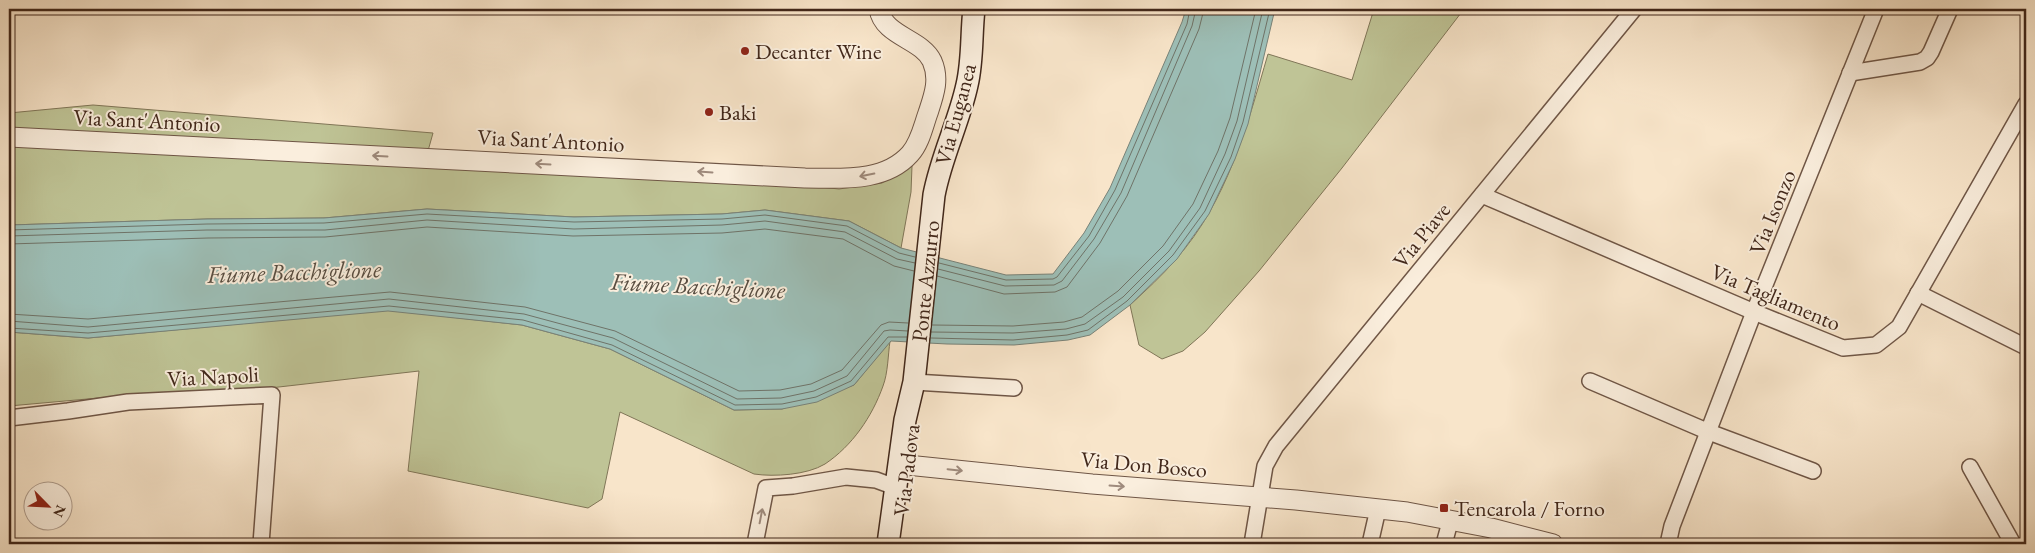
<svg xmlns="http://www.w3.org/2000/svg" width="2035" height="553" font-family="'EB Garamond',serif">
	<rect width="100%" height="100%" fill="#f8e5ca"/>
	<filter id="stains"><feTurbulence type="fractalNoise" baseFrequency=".004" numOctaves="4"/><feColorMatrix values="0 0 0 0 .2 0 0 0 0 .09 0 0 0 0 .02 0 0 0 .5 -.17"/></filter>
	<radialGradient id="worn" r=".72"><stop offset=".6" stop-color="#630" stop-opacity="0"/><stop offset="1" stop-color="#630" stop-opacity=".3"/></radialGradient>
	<g fill="#bfc496" stroke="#807658">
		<path d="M1374,9H1464L1342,168L1259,271L1205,332L1183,351L1162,359L1139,345L1130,305C1146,290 1162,276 1176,259C1227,202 1247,126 1268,54L1352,80Z"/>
		<path d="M93,105L433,133L426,158L675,172L839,189L882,183L912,166L911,192L901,248L849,221L765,210L722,214L574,217L427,209L324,218L207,219L9,225V113Z"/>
		<path d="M388,310L522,325L610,349L734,410L782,409L854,385L890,341C888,355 888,373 883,386C872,417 852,446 825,464C807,475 774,477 754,474L620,412L602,499L588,508L408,471L419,371L270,388L121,396L9,406V332L88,338Z"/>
	</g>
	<path fill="#9dbfb7" stroke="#788278" d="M1186,9H1275L1248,124L1235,159L1209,214L1177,259L1130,305L1090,335L1068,340L1014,345L947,344L891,341L854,385L817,402L782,409L734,410L610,349L522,325L388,311L88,338L9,332V225L207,219L324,218L427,209L574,217L722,214L765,210L849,221L901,248L1006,275L1053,274L1084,233L1110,188L1182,22Z"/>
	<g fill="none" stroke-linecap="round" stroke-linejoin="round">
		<g stroke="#6f7368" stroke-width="1">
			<path d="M9,230L207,224L324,223L427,214L574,222L722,219L765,215L847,226L899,253L915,257"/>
			<path d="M9,236L207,230H325L427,220L574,229L722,225L765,221L845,232L897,259L915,263"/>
			<path d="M9,244L208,238L325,237L427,227L573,236L722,233L765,229L843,239L894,266L914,271"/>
			<path d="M939,263L1006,280L1053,279L1057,277L1089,236L1115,190L1187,24L1190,9"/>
			<path d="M938,269L1005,286L1054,285L1062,281L1094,239L1121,193L1192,26L1196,9"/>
			<path d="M937,276L1004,294L1055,292L1067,287L1100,243L1127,196L1199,29L1204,9"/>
			<path d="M9,314L88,319L390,292L525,307L615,331L739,391L780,390L811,384L842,370L881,325L889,322L908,323"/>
			<path d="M9,321L88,327L389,299L524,314L613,338L737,399L781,398L814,391L847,376L884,331L890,330L908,331"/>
			<path d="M932,325L1013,326L1064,322L1082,317L1118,291L1163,246L1193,204L1218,151L1230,118L1256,9"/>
			<path d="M9,328L88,333L389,306L523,320L612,345L735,405L782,404L816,397L851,381L888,337H907"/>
			<path d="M931,332L1013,333L1066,329L1085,324L1123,297L1169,251L1200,208L1225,154L1237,121L1263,9"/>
			<path d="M931,338L1013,340L1067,335L1088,330L1127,301L1173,255L1205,211L1231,157L1243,122L1270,9"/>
		</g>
		<defs>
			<g id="minor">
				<path d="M1850,73L1920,62L1927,58L1931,52L1950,9"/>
				<path d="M1482,195L1754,312L1843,348L1876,345L1899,327L2026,104"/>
				<path d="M1918,293L2026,347"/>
				<path d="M1590,381L1709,432L1813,471"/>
				<path d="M914,382L1014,388"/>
				<path d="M9,418L68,411L128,402L272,395L261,544"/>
				<path d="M1970,467L2013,544"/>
				<path d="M755,544L766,488L793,486L846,477L876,480L895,487"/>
				<path d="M1252,544L1265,466L1276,446L1634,9"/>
				<path d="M1370,544L1378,509"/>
				<path d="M1444,544L1450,522"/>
				<path d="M1668,544L1672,526L1754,312L1876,9"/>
			</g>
			<g id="tertiary">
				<path d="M9,137L805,178C840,178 884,183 910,154C920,143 923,127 928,113C934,95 940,79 932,61C922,39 883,36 879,9"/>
				<path d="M907,465L1092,484L1296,500L1407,512L1491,528L1553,544"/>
			</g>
			<path id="secondary" d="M888,544L905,420L914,382L934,195C941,157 959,122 967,85C973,60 971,34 974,9"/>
		</defs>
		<use href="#minor" stroke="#6f5646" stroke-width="18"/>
		<use href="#tertiary" stroke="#6f5646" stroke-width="21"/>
		<use href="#secondary" stroke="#41271a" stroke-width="24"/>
		<use href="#minor" stroke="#faeedd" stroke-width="15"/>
		<use href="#tertiary" stroke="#faeedd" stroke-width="19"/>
		<use href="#secondary" stroke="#faeedd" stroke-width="21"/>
	</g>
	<defs><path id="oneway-shaft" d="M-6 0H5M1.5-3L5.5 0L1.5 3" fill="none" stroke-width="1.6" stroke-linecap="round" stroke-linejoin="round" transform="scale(1.25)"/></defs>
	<g stroke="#9e8a7c">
		<use href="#oneway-shaft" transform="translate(380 156) rotate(-177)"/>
		<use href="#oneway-shaft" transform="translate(543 164) rotate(-177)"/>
		<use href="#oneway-shaft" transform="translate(705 172) rotate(-176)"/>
		<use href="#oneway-shaft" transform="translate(867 175) rotate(169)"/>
		<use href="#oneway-shaft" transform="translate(955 470) rotate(6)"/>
		<use href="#oneway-shaft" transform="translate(1117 486) rotate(4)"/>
		<use href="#oneway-shaft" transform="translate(761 516) rotate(-79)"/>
	</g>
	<g fill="#8f2418" stroke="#faeedd" stroke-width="2">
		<circle cx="745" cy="51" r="5"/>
		<circle cx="709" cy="112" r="5"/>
		<rect x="1439" y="503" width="10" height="10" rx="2.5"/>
	</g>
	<g text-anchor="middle" stroke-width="4" stroke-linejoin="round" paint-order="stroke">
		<g font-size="22" fill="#41271a" stroke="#faeedd" text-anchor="start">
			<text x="755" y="59">Decanter Wine</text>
			<text x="719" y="120">Baki</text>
			<text x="1454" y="516">Tencarola / Forno</text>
		</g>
		<g font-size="22" fill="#41271a" stroke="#faeedd">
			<text transform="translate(955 114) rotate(-75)" y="8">Via Euganea</text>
			<text transform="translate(147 120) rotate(3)" y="8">Via Sant'Antonio</text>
			<text transform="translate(551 140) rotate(3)" y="8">Via Sant'Antonio</text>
			<text transform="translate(1772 212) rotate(-68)" y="8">Via Isonzo</text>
			<text transform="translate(1421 235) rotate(-51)" y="8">Via Piave</text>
			<text transform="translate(925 281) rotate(-84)" y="8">Ponte Azzurro</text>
			<text transform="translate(1776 297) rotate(23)" y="8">Via Tagliamento</text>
			<text transform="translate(213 376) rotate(-3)" y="8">Via Napoli</text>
			<text transform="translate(1144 464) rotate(5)" y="8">Via Don Bosco</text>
			<text transform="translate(906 470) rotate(-83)" y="8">Via Padova</text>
		</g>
		<g font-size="24" font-style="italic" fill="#584d41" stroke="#faeedd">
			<text transform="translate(294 272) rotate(-2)" y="8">Fiume Bacchiglione</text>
			<text transform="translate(698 286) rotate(3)" y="8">Fiume Bacchiglione</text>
		</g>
	</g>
	<rect width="2035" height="553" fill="none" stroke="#f8e5ca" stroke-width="30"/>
	<rect x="10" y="10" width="2015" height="533" fill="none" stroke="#41271a" stroke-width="2.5"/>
	<rect x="15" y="15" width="2005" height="523" fill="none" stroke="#41271a"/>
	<g transform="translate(48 506) rotate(114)"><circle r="24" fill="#faeedd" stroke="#b09e8f"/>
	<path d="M0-4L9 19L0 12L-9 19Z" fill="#8f2418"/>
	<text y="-8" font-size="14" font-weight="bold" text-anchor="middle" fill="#41271a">N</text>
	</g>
	<rect width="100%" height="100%" filter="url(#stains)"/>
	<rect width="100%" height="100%" fill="url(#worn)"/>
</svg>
